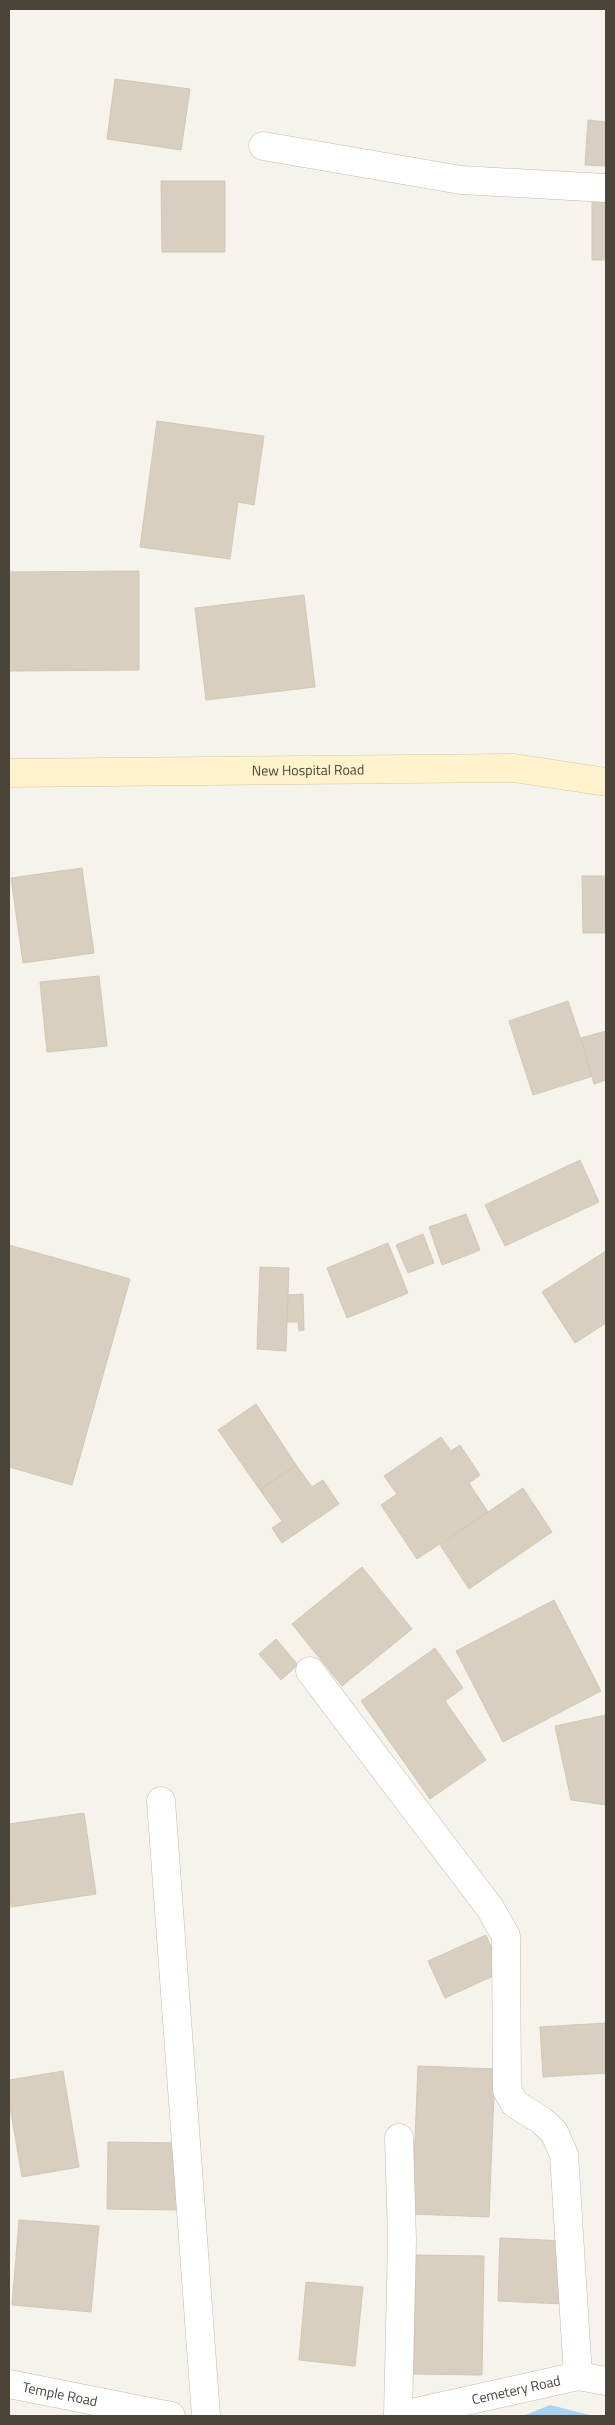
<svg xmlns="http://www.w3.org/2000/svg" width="615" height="2425" font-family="'Titillium Web',sans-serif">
	<rect width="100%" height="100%" fill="#f6f3ec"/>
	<path fill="#a9d4f2" d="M550,2405L594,2416H523Z"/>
	<g fill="#d8cfc1" stroke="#d3c7b4">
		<path d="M115,79L190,89L181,150L107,139Z"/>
		<path d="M588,120L606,122V166L585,165Z"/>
		<path d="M161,181H225V252H162Z"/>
		<rect x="592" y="202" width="14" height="58"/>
		<path d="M157,421L264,436L254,505L238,502L230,559L140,547Z"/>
		<path d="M139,571V670L9,671V572Z"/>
		<path d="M304,595L315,687L206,700L195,608Z"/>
		<path d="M82,868L94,953L23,963L11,878Z"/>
		<path d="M582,876H606V933H583Z"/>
		<path d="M99,976L107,1046L47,1052L40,982Z"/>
		<path d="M568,1001L593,1076L533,1095L509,1021Z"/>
		<path d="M606,1031V1080L594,1084L581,1038Z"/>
		<path d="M580,1160L599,1202L505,1246L485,1205Z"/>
		<path d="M466,1214L480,1250L442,1265L429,1227Z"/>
		<path d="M423,1234L434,1263L408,1273L396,1245Z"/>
		<path d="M388,1243L408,1293L347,1318L327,1268Z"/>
		<path d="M9,1245L130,1279L72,1485L9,1467Z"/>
		<path d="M606,1251V1323L575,1343L542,1292Z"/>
		<path d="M260,1267L289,1268L286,1351L257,1349Z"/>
		<path d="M303,1294L304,1330L299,1331L298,1322H287L288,1295Z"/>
		<path d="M256,1404L296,1465L260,1490L218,1430Z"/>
		<path d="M441,1437L451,1451L460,1445L480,1475L469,1483L488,1512L417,1559L381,1505L397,1494L384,1476Z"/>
		<path d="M296,1465L312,1487L323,1480L339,1504L282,1543L272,1528L282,1521L260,1490Z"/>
		<path d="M523,1488L552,1532L469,1589L440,1545Z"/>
		<path d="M362,1567L412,1629L342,1686L292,1624Z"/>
		<path d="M554,1600L601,1691L503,1742L456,1651Z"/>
		<path d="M276,1639L298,1665L281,1680L259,1654Z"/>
		<path d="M435,1648L463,1688L445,1701L486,1760L430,1799L361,1701Z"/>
		<path d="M606,1715V1805L571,1800L555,1726Z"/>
		<path d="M84,1813L96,1894L11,1907L9,1891V1824Z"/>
		<path d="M486,1935L502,1972L445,1998L428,1961Z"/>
		<path d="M606,2023V2073L543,2077L540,2027Z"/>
		<path d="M418,2066L495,2069L489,2217L412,2214Z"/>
		<path d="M63,2071L79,2167L22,2177L9,2101V2080Z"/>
		<path d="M108,2142L178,2143V2210L107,2209Z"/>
		<path d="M19,2220L99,2226L91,2312L12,2305Z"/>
		<path d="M500,2238L566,2241L564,2304L498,2301Z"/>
		<path d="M416,2255L484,2256L482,2375L414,2374Z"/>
		<path d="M306,2282L363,2287L355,2366L299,2360Z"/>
	</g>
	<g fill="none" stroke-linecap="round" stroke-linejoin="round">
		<defs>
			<g id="minor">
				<path d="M263,146L461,180L606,188"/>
				<path d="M310,1671L490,1908L506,1936L507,2090L515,2104L541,2120L554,2132L564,2155L578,2376"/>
				<path d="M161,1801L206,2416"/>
				<path id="s1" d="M9,2384L171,2416"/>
				<path d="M398,2416L402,2240L399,2138"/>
				<path id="s2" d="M398,2416L578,2376L606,2381"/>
			</g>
			<g id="secondary">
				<path id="s3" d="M9,773L514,768L606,782"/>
			</g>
		</defs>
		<use href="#minor" stroke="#c2bbae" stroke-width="29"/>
		<use href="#secondary" stroke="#d6c79b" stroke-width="29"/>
		<use href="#minor" stroke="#fff" stroke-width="28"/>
		<use href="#secondary" stroke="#fff3cd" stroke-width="28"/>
	</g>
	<g text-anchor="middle" stroke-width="4.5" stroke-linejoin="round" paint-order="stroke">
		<g font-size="14" fill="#4b4439" stroke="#fff">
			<text dy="5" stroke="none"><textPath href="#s3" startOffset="299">New Hospital Road</textPath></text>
			<text dy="5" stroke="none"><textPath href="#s2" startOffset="121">Cemetery Road</textPath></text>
			<text dy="5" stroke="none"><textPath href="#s1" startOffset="52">Temple Road</textPath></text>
		</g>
	</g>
	<rect width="615" height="2425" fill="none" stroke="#4b4439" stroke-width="20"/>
</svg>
